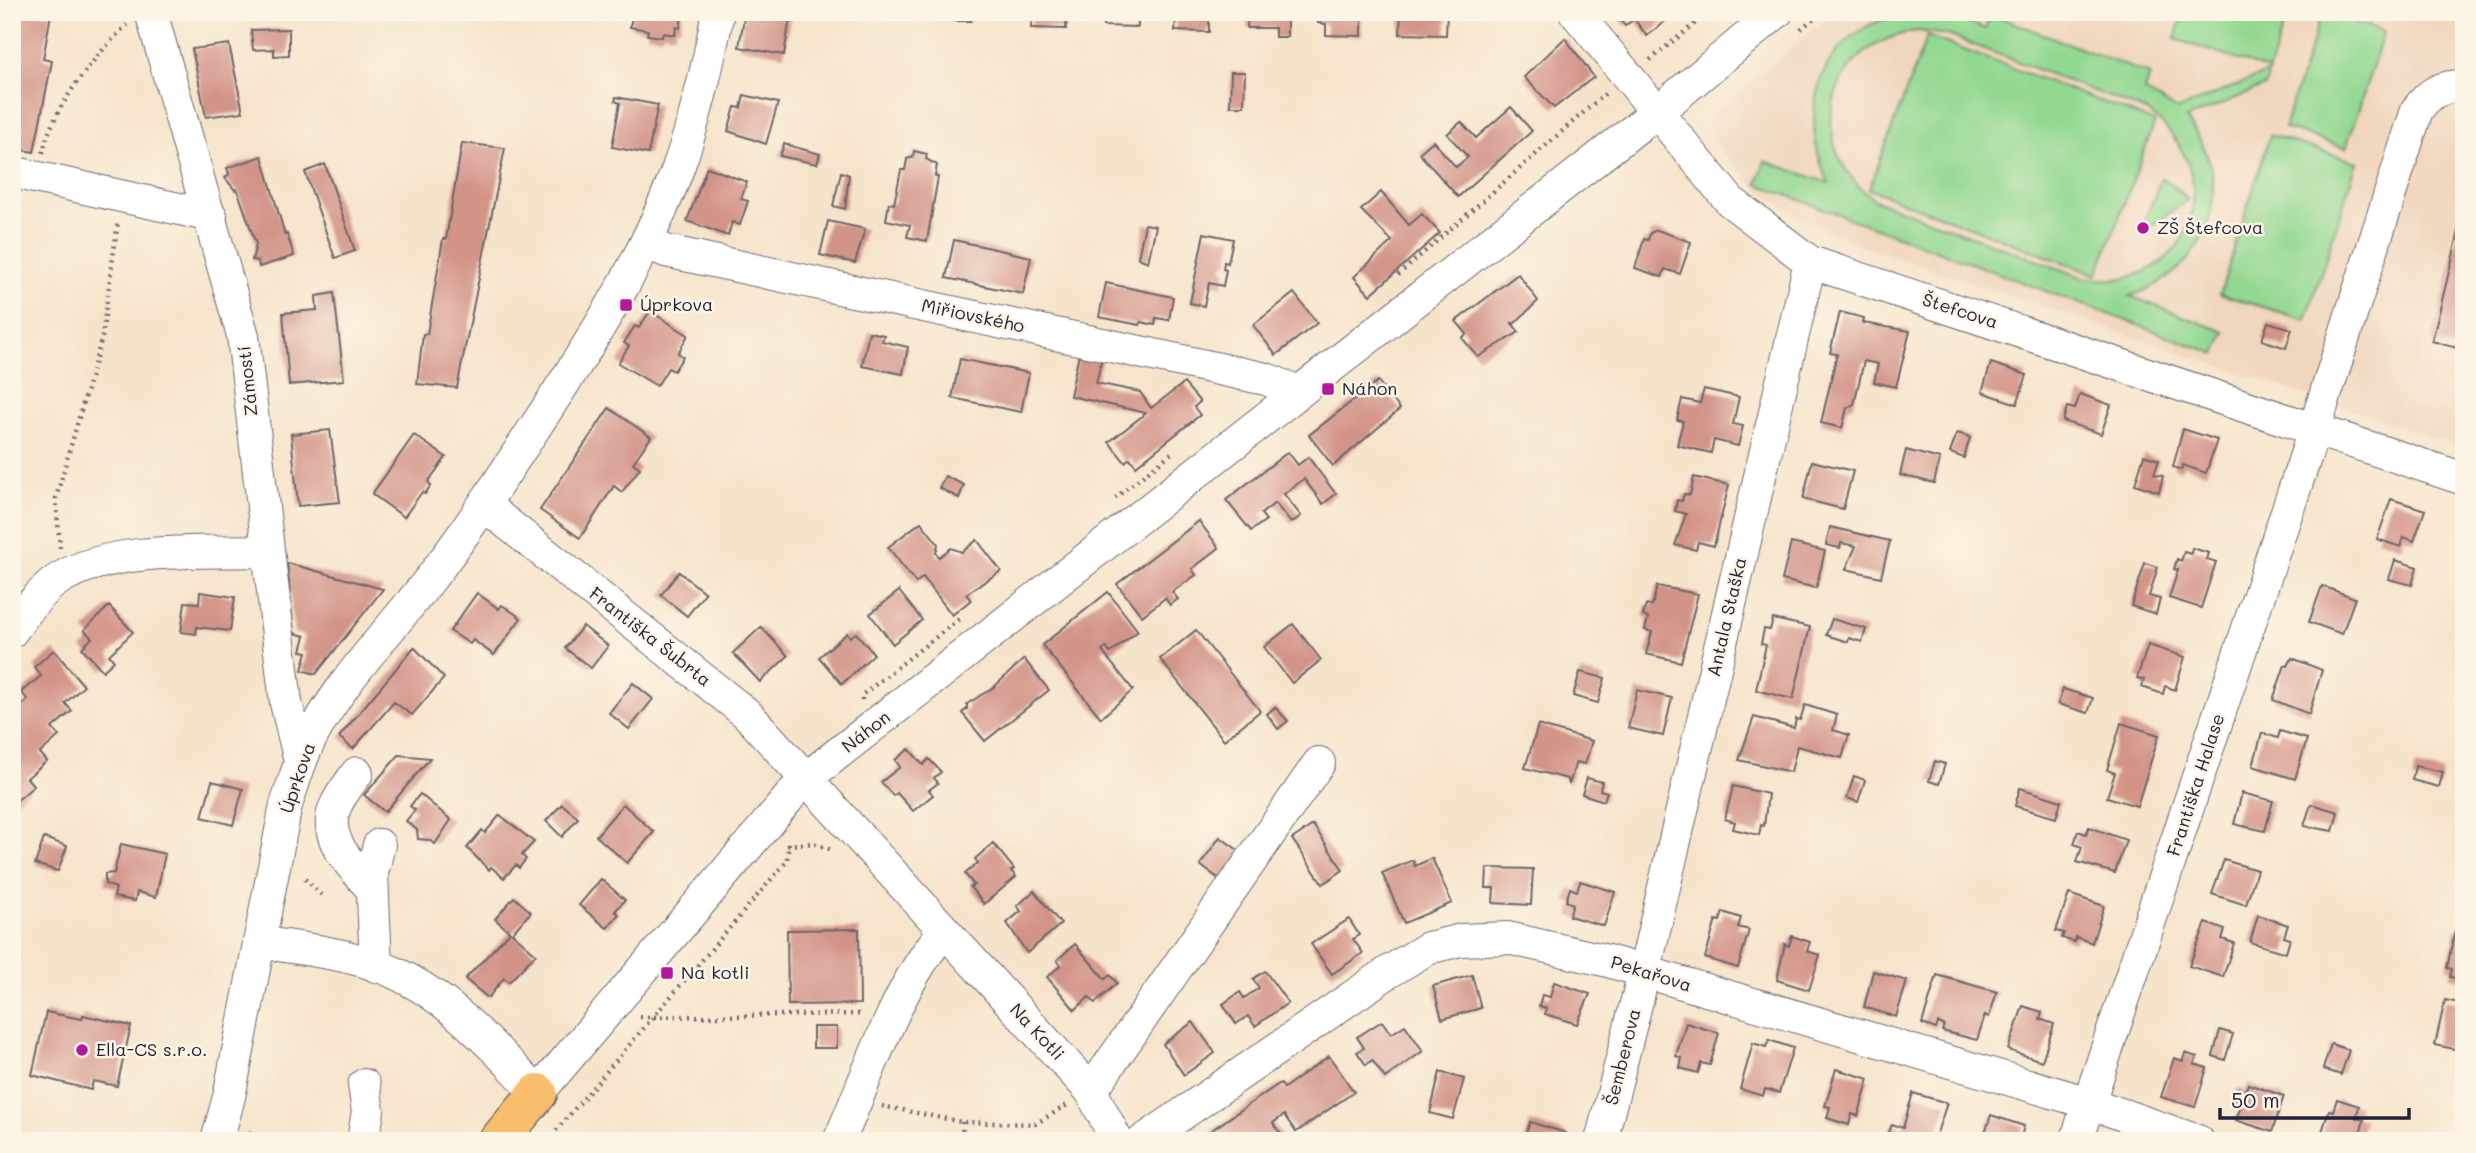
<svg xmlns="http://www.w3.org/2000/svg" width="2476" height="1153" font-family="Mali,sans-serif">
	<rect width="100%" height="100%" fill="#fcf5e5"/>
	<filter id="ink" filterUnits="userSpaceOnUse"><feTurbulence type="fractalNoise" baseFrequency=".0143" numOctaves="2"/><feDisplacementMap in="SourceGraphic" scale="14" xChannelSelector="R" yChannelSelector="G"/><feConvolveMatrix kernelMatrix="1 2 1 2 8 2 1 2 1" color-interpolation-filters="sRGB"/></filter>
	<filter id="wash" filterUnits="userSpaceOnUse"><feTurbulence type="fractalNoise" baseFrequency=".00686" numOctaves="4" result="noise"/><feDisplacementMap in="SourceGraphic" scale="28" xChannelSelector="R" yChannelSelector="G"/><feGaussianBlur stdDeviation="1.57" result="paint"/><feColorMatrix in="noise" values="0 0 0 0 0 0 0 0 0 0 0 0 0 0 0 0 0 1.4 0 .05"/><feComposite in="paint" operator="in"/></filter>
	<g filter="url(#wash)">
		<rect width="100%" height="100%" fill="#f6e4ca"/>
		<path fill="#f0d6bc" d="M1835,12H2103L2145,18L2148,12H2464V448L1860,245L1802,219L1772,199L1752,183L1712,141L1707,124L1716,110Z"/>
		<g fill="#92d891" stroke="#5a7d66" stroke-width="2" fill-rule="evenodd">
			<path d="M2183,12H2288L2269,70L2175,39Z"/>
			<path d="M2322,12L2384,31L2346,148L2284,128Z"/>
			<path d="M1926,13L1952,17L1985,29L1991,14L2150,75L2145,91L2177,110L2269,72L2265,86L2186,119C2240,185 2209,272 2130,296L2225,332L2216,354L1757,184L1765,161L1829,183C1803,131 1808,62 1863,29C1881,17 1904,15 1926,13ZM1918,31L1948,35L2148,112C2210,155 2212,251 2133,276C2117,281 2101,279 2084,278L1875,200C1800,146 1826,43 1918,31Z"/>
			<path d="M1927,36L2155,122L2097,275L1869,189Z"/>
			<path d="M2270,135L2357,162L2306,320L2220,294Z"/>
			<path d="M2161,179L2171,184L2188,200L2145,230L2142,228Z"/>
		</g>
		<g id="blocks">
			<g fill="#d39488">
				<path d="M12,12L51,14L43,59L52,61L34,152L12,148Z"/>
				<rect x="185" y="12" width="36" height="5"/>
				<path d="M633,12H683L680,28L676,27L675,35L663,33L662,37L647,35L648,30L630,27Z"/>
				<path d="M745,12H791L784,55L739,47Z"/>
				<path d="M954,12H994V16H971V21H954Z"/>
				<path d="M1032,12H1067L1066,29L1031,28Z"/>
				<path d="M1103,12H1138V27L1103,26Z"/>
				<path d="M1176,12H1209V32L1175,31Z"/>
				<path d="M1248,12H1287V37H1275V28H1247Z"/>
				<path d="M1318,12H1362V36L1326,35V24L1318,23Z"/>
				<path d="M1401,12H1447L1446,35L1400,34Z"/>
				<path d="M1614,12H1676L1647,36L1634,19L1625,26Z"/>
				<path d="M289,29V55L274,56V49L253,50L251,30Z"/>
				<path d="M1565,38L1594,77L1554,108L1524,77Z"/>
				<path d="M229,44L243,112L206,117L192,49Z"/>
				<path d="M1231,72H1245L1244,106H1230Z"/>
				<path d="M744,95L778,103L766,144L728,131L735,107L741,108Z"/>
				<path d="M616,97L658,105L648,154L612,147L620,103L615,101Z"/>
				<path d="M1511,107L1532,131L1458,197L1419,153L1433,141L1456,167L1468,157L1447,134L1461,122L1476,138Z"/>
				<path d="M462,143L505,148L457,388L417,384L423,334H427L443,239H446Z"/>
				<path d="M784,144L820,154L817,164L780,156Z"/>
				<path d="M914,151L927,154L926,159L937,165L935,176L938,177L927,241L907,237L910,225L886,220L889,203L894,204L901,170H905L907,159L913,157Z"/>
				<path d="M262,156L285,235L287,234L294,256L259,267L258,261L252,260L256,244L237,189L235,190L225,178L229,174L227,168Z"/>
				<path d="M325,164L355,251L335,258L305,172Z"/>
				<path d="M707,167L747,182L741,199L748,201L740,225L732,222L728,236L687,221Z"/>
				<path d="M841,172L849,175L845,209L833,206Z"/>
				<path d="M1381,192L1409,225L1422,214L1440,233L1370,295L1354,277L1392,241L1361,210Z"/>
				<path d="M2463,215H2464V350L2432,341Z"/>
				<path d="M828,221L865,229L855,263L820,255Z"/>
				<path d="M1145,224L1156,226L1148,262L1138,258Z"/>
				<path d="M1657,230L1691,242L1680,274L1665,269L1662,277L1635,268L1644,239L1648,240L1650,233Z"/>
				<path d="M1204,233L1233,239L1228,263L1224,262L1223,269L1226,270L1223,286L1209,283L1204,306L1190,303Z"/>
				<path d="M954,240L1031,257L1023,294L946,278Z"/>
				<path d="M1518,274L1538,301L1514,324L1511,322L1519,332L1478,357L1462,338L1467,334L1456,321Z"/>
				<path d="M1106,283L1173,297L1169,320L1156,318L1155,325L1141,322L1140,325L1099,317Z"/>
				<path d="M334,293L344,380L289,385L283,313L317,310L316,296Z"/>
				<path d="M1294,293L1317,323L1276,355L1253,325Z"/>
				<path d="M650,311L688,335L678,353L683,357L674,371L668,368L657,386L618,363L629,346L624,343L635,326L639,328Z"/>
				<path d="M1840,312L1864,318L1863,323L1910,331L1896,387L1874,382L1878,364L1864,361L1854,404L1847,408L1842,428L1821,423L1837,354L1830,353Z"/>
				<path d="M2268,322L2292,329L2286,348L2262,340Z"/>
				<path d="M869,332L884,335L882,341L908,347L903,374L862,366Z"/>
				<path d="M1079,353L1102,358L1096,383L1140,392L1151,408L1184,383L1200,402L1194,407L1200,415L1136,466L1130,458L1125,462L1109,442L1146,413L1070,396Z"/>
				<path d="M960,359L1029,373L1021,412L952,398Z"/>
				<path d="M1991,363L2027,375L2017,404L1982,392Z"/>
				<path d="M1378,381L1400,409L1333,466L1309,435Z"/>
				<path d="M1704,389L1739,397L1733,424L1743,426L1738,446L1714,440L1711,453L1677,445L1683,421L1677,420L1682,399L1700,403Z"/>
				<path d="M2080,394L2111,405L2101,434L2063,421L2067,407L2075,409Z"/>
				<path d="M609,408L651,437L633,463L640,468L622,492L614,486L580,538L540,510Z"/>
				<path d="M2183,429L2217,440L2206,473L2183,465L2181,470L2173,467Z"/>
				<path d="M330,430L340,502L298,506L291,434Z"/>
				<path d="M1957,433L1970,437L1964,458L1950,453Z"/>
				<path d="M414,435L446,457L428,482L431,485L425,494L422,492L404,517L372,494Z"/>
				<path d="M1906,450L1940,459L1934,483L1900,475Z"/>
				<path d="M1288,452L1298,465L1308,457L1336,494L1323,504L1304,479L1284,494L1301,516L1291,523L1275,503L1261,514L1266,520L1251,531L1226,500Z"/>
				<path d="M2144,455L2159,460L2154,474L2163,476L2159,492L2135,484Z"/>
				<path d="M1812,461L1853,471L1843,509L1803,499Z"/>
				<path d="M945,476L964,485L959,498L939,488Z"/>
				<path d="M1694,477L1729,485L1714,546L1698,542L1696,550L1675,545L1686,514L1675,511L1677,500L1682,501L1684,494L1690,495Z"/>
				<path d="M2391,499L2425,510L2414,541L2404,537L2401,547L2377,539Z"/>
				<path d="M1199,521L1219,548L1192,569L1196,575L1172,592L1178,599L1170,605L1165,598L1142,616L1117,584Z"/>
				<path d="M921,522L938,544L936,553L939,557L951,548L962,552L977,540L1001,571L966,594L971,600L952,615L923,577L916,583L888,547Z"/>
				<path d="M1830,527L1890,541L1881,577L1846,569L1856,546L1841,543L1840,548L1826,545Z"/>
				<path d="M1791,543L1825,551L1816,588L1782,580Z"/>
				<path d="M2192,548L2209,553L2207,559L2216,562L2201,608L2169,598L2178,570L2174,569L2177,559L2181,561L2184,552L2191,554Z"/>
				<path d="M2395,560L2417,567L2412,585L2389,579Z"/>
				<path d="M287,563L383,589L316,674L302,670L307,652L301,651L305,636L294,633Z"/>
				<path d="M2145,563L2158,567L2149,596L2160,599L2156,614L2131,606Z"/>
				<path d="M679,572L705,593L687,616L661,595Z"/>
				<path d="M1657,586L1698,594L1681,662L1646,654L1652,632L1645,630L1648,618L1643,616L1646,605L1652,606Z"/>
				<path d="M2322,586L2355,598L2342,634L2309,622Z"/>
				<path d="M899,591L922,620L893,644L870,614Z"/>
				<path d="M200,592L235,597L230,631L197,627L196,634L181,632L185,602L199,603Z"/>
				<path d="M1108,592L1138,631L1110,653L1106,647L1102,651L1133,690L1101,718L1042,645Z"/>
				<path d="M477,593L499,609L502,605L521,618L494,655L473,640L470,644L450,631Z"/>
				<path d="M109,606L133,632L109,655L114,661L103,671L82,648L92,638L84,630Z"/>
				<path d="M1773,619L1810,627L1793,699L1756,690L1766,645L1761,644L1764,629L1770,630Z"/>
				<path d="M1832,619L1866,629L1862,642L1849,638L1848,642L1826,635Z"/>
				<path d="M1293,624L1321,660L1292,683L1264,647Z"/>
				<path d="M583,626L608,646L591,668L565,648Z"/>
				<path d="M761,627L788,656L760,682L733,653Z"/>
				<path d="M1196,630L1260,711L1224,740L1160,659Z"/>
				<path d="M847,633L850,637L856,633L874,654L842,684L819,657Z"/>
				<path d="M2148,645L2185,657L2175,690L2165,686L2163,694L2142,687L2144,680L2137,678Z"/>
				<path d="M414,647L444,678L412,715L394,702L353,749L339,737Z"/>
				<path d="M54,650L84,686L65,703L72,711L52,728L59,736L40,753L47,761L27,778L34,786L14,803L12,728L16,725L12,714L28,700L21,692L41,676L34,667Z"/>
				<path d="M2292,658L2322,670L2309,714L2273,700L2285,665L2288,666Z"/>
				<path d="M1024,659L1049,690L985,741L962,713L967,709V704L994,687Z"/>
				<path d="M1580,672L1605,678L1598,703L1573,696Z"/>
				<path d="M633,683L653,699L629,729L609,713Z"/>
				<path d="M2063,689L2093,698L2088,713L2058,704Z"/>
				<path d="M1637,690L1672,698L1663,736L1628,728Z"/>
				<path d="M1805,705L1837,715L1833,730L1849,735L1842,758L1797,746L1791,772L1739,760L1754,717L1794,728L1796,719L1800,720Z"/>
				<path d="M1275,707L1288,721L1278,729L1267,714Z"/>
				<path d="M2121,723L2159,735L2137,806L2107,797L2115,773L2107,770Z"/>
				<path d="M1538,725L1592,741L1585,764L1576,762L1569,785L1568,779L1525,768Z"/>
				<path d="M2280,731L2307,739L2295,779L2253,766L2262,733L2278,738Z"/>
				<path d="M909,749L923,765L929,759L941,772L934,778L938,783L929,790L933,795L913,811L897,793L893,796L881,782L900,767L895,760Z"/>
				<path d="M399,755L430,758L385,812L364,795Z"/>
				<path d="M1935,761L1945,764L1939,784L1929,781Z"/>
				<path d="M2415,766L2443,772L2439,787L2412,780Z"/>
				<path d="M1854,776L1865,780L1858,802L1847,798Z"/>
				<path d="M1587,778L1602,782L1600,790L1607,792L1604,801L1582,794Z"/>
				<path d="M212,781L243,789L233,825L202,817Z"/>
				<path d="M1733,786L1768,794L1764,826L1761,825L1759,835L1733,829L1735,822L1725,819Z"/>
				<path d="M2020,788L2061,801L2056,818L2015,806Z"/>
				<path d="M2242,793L2273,801L2265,831L2234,824Z"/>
				<path d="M420,794L451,820L435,844L429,840L418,839L417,830L406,821L415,810L410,806Z"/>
				<path d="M562,804L578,818L562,837L546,821Z"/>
				<path d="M623,804L654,832L627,863L596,836Z"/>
				<path d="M2311,804L2338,812L2333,831L2304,826Z"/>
				<path d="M500,815L534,842L522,855L526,859L519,868L516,865L504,878L491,867L489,870L467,848L482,830L485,833Z"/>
				<path d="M1313,825L1343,870L1323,884L1292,839Z"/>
				<path d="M2089,827L2126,840L2115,873L2077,862L2082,847L2074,844L2078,831L2086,834Z"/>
				<path d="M1220,837L1245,855L1225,883L1200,865Z"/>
				<path d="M44,838L67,846L58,871L35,864Z"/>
				<path d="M993,843L1014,869L1011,871L1016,877L984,904L970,887L974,885L965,874L978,863L975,859Z"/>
				<path d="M121,844L165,854L156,897L137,892L135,901L114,897L116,888L105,884V874L114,873Z"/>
				<path d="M1432,858L1452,903L1404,923L1382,873L1413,860L1415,866Z"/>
				<path d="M2224,860L2257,870L2246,905L2212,894Z"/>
				<path d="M1487,868L1533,869L1531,905L1493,903L1494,888H1486Z"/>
				<path d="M2463,873H2464V893L2459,892Z"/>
				<path d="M601,879L625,900L615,911L619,914L607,928L579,905Z"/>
				<path d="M1580,881L1615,892L1604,926L1569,916L1573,904L1566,901L1570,888L1577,891Z"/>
				<path d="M1034,891L1061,924L1027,953L1007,923L1021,911L1017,906Z"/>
				<path d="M2069,894L2104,906L2092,943L2076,937L2074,942L2062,938L2064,933L2056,931Z"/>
				<path d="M514,897L531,912L512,933L536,954L509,982L504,978L488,998L465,979L510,932L495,919Z"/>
				<path d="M1723,912L1741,918L1738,927L1749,930L1738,968L1705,958L1716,920L1720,921Z"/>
				<path d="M2258,915L2288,925L2284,937L2290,939L2286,953L2250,942Z"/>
				<path d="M1349,919L1359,935L1353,939L1363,953L1332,974L1311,944Z"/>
				<path d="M2206,923L2225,930L2222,939L2234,943L2223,977L2189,966Z"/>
				<path d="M859,929L860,1004L788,1005L787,930Z"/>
				<path d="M2455,930L2464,932V980L2450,977L2452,969L2447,968Z"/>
				<path d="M1792,936L1810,942L1807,951L1820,955L1809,990L1777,980L1785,944L1789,946Z"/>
				<path d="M1075,944L1105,979L1110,975L1117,983L1095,1003L1089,997L1075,1010L1047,977L1061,965L1057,960Z"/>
				<path d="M1265,971L1288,1003L1255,1026L1248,1016L1236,1024L1223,1004L1240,992L1244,998L1259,988L1253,979Z"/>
				<path d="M1873,971L1907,981L1896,1017L1864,1007Z"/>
				<path d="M1472,975L1481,1008L1442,1019L1433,986Z"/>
				<path d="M1937,975L1997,992L1989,1017L1985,1015L1977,1040L1942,1031L1944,1025L1938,1023L1936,1029L1922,1024Z"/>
				<path d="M1554,982L1590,994L1577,1024L1545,1014L1546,1008L1539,1006L1542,995L1550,997Z"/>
				<path d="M2445,1000L2459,1003L2457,1010L2464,1011V1051L2435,1045Z"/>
				<path d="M2023,1006L2042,1012L2040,1019L2054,1024L2042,1061L2008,1050Z"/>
				<path d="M46,1012L82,1019L83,1015L131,1026L117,1086L93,1081L91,1090L32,1075Z"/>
				<path d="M1382,1021L1391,1034L1405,1025L1423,1051L1385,1078L1372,1060L1366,1065L1357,1052L1364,1048L1357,1037Z"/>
				<path d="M1193,1022L1215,1053L1184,1075L1163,1044Z"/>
				<path d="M1686,1023L1719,1033L1710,1065L1701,1063L1698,1073L1680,1068L1682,1058L1676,1056Z"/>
				<rect x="813" y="1027" width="24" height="21"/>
				<path d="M2220,1030L2233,1034L2225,1060L2213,1056Z"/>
				<path d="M1769,1040L1793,1048L1779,1093L1765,1089L1763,1096L1740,1089L1753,1043L1766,1047Z"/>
				<path d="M2331,1044L2349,1050L2341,1075L2323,1069Z"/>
				<path d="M2185,1053L2197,1057L2194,1064L2207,1068L2195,1107L2161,1097L2174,1058L2183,1061Z"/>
				<path d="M1329,1056L1354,1092L1296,1132L1284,1115L1273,1123L1286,1141H1238L1209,1132L1280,1083L1284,1088Z"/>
				<path d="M1836,1069L1869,1079L1858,1116L1852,1114L1849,1125L1827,1118L1830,1107L1825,1106Z"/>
				<path d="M1440,1072L1464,1079L1453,1119L1430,1113Z"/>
				<path d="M2248,1084L2284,1096L2272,1132L2236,1120L2241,1106L2233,1103L2238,1088L2245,1091Z"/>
				<path d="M1913,1093L1947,1103L1935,1139L1927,1136L1926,1141H1886L1892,1124L1903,1128Z"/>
				<path d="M2337,1099L2359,1106L2356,1118L2364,1120L2358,1141H2319L2329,1110L2333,1111Z"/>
				<path d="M1991,1115L2024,1126L2020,1141H1982Z"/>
				<path d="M1530,1122L1566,1133L1564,1141H1524Z"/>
			</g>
		</g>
	</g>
	<g filter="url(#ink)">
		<use href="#blocks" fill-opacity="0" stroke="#6c666d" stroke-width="2"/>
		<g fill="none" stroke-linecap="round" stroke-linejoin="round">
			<defs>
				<g id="minor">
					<path d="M151,12L243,336L286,703L300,761"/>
					<path d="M1575,12L1730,201L1810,262L2464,479"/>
					<path d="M12,172L211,216"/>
					<path d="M647,243L666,251L1266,379L1299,392"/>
					<path d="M484,505L747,714L1091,1091L1117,1141"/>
					<path d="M12,631C25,612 43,587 64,576C118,546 205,553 266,551"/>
					<path d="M357,773C350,783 341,794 336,805C320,837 353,867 372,889"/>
					<path d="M259,942C296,948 334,952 370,963C441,986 488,1042 538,1093L804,780L1658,111L1777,12"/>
					<path d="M376,966L372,873L379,845"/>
					<path d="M1091,1091L1319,763"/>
					<path d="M217,1141L229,1097L286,805C294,782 300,758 312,736C346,672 401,620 443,562C480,513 513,460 547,409C597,333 645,257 677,171C696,119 708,66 718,12"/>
					<path d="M363,1141L368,1111L364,1085"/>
					<path d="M839,1141C867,1078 899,981 944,932"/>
					<path d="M1143,1141L1387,973L1428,948L1461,940L1508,938L1608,961L2089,1103L2198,1141"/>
					<path d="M1601,1141L1644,973L1810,262"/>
					<path d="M2076,1141L2307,452L2417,110C2430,92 2441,86 2464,86"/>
				</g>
				<path id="major" d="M498,1141L538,1093"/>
			</defs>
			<use href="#minor" stroke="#6c666d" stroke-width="34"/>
			<use href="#major" stroke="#6c666d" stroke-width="41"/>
			<g stroke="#6c666d" stroke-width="4.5" stroke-dasharray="2 5" stroke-linecap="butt">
				<path d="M1801,29L1821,12"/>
				<path d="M1650,60L1709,12"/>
				<path d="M43,153C51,109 95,55 127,25"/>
				<path d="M1398,275L1607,92"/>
				<path d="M1115,498L1174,451"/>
				<path d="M60,548L56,498L102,337L118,221"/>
				<path d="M862,700V695L959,619"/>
				<path d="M787,845L813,843L832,850"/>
				<path d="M305,879L325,898"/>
				<path d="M640,1017L862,1014"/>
				<path d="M882,1106L962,1122L1035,1124L1069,1104"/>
				<path d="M962,1122L963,1141"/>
				<path d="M12,1129L23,1141"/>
				<path d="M249,1131L253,1141"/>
				<path d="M547,1141L787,861L789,842"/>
			</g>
			<use href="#minor" stroke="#fff" stroke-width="32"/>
			<use href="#major" stroke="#f9be6d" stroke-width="38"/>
		</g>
	</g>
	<g fill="#b5179e" stroke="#fcf5e5" stroke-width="2.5">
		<circle cx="2143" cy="228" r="7"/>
		<rect x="619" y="298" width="14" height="14" rx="3.5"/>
		<rect x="1321" y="382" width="14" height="14" rx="3.5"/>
		<rect x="660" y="966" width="14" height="14" rx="3.5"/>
		<circle cx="82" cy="1050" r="7"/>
	</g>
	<g text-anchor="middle" stroke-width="5" stroke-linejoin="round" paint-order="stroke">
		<g font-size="18" fill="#22223b" stroke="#fcf5e5" text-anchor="start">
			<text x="2157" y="234">ZŠ Štefcova</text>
			<text x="640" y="311">Úprkova</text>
			<text x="1342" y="395">Náhon</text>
			<text x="681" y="979">Na kotli</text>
			<text x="96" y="1056">Ella-CS s.r.o.</text>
		</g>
		<g font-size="18" fill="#22223b" stroke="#fcf5e5">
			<text transform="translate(1960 311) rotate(18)" y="6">Štefcova</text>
			<text transform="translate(973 316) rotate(12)" y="6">Miřiovského</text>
			<text transform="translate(248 381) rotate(-96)" y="6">Zámostí</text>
			<text transform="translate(1727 617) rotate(-77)" y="6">Antala Staška</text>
			<text transform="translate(650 637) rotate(38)" y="6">Františka Šubrta</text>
			<text transform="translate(866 732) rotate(-38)" y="6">Náhon</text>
			<text transform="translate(298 778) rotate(-71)" y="6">Úprkova</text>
			<text transform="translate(2196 785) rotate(-72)" y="6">Františka Halase</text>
			<text transform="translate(1651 974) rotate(17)" y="6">Pekařova</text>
			<text transform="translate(1037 1032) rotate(47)" y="6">Na Kotli</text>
			<text transform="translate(1623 1057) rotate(-76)" y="6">Šemberova</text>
		</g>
	</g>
	<rect width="2476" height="1153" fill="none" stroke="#fcf5e5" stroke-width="42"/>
	<path d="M2220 1108v10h189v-10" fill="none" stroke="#22223b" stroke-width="3.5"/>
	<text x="2231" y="1108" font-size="21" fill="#22223b" stroke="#fcf5e5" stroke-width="5" paint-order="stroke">50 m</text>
</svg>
